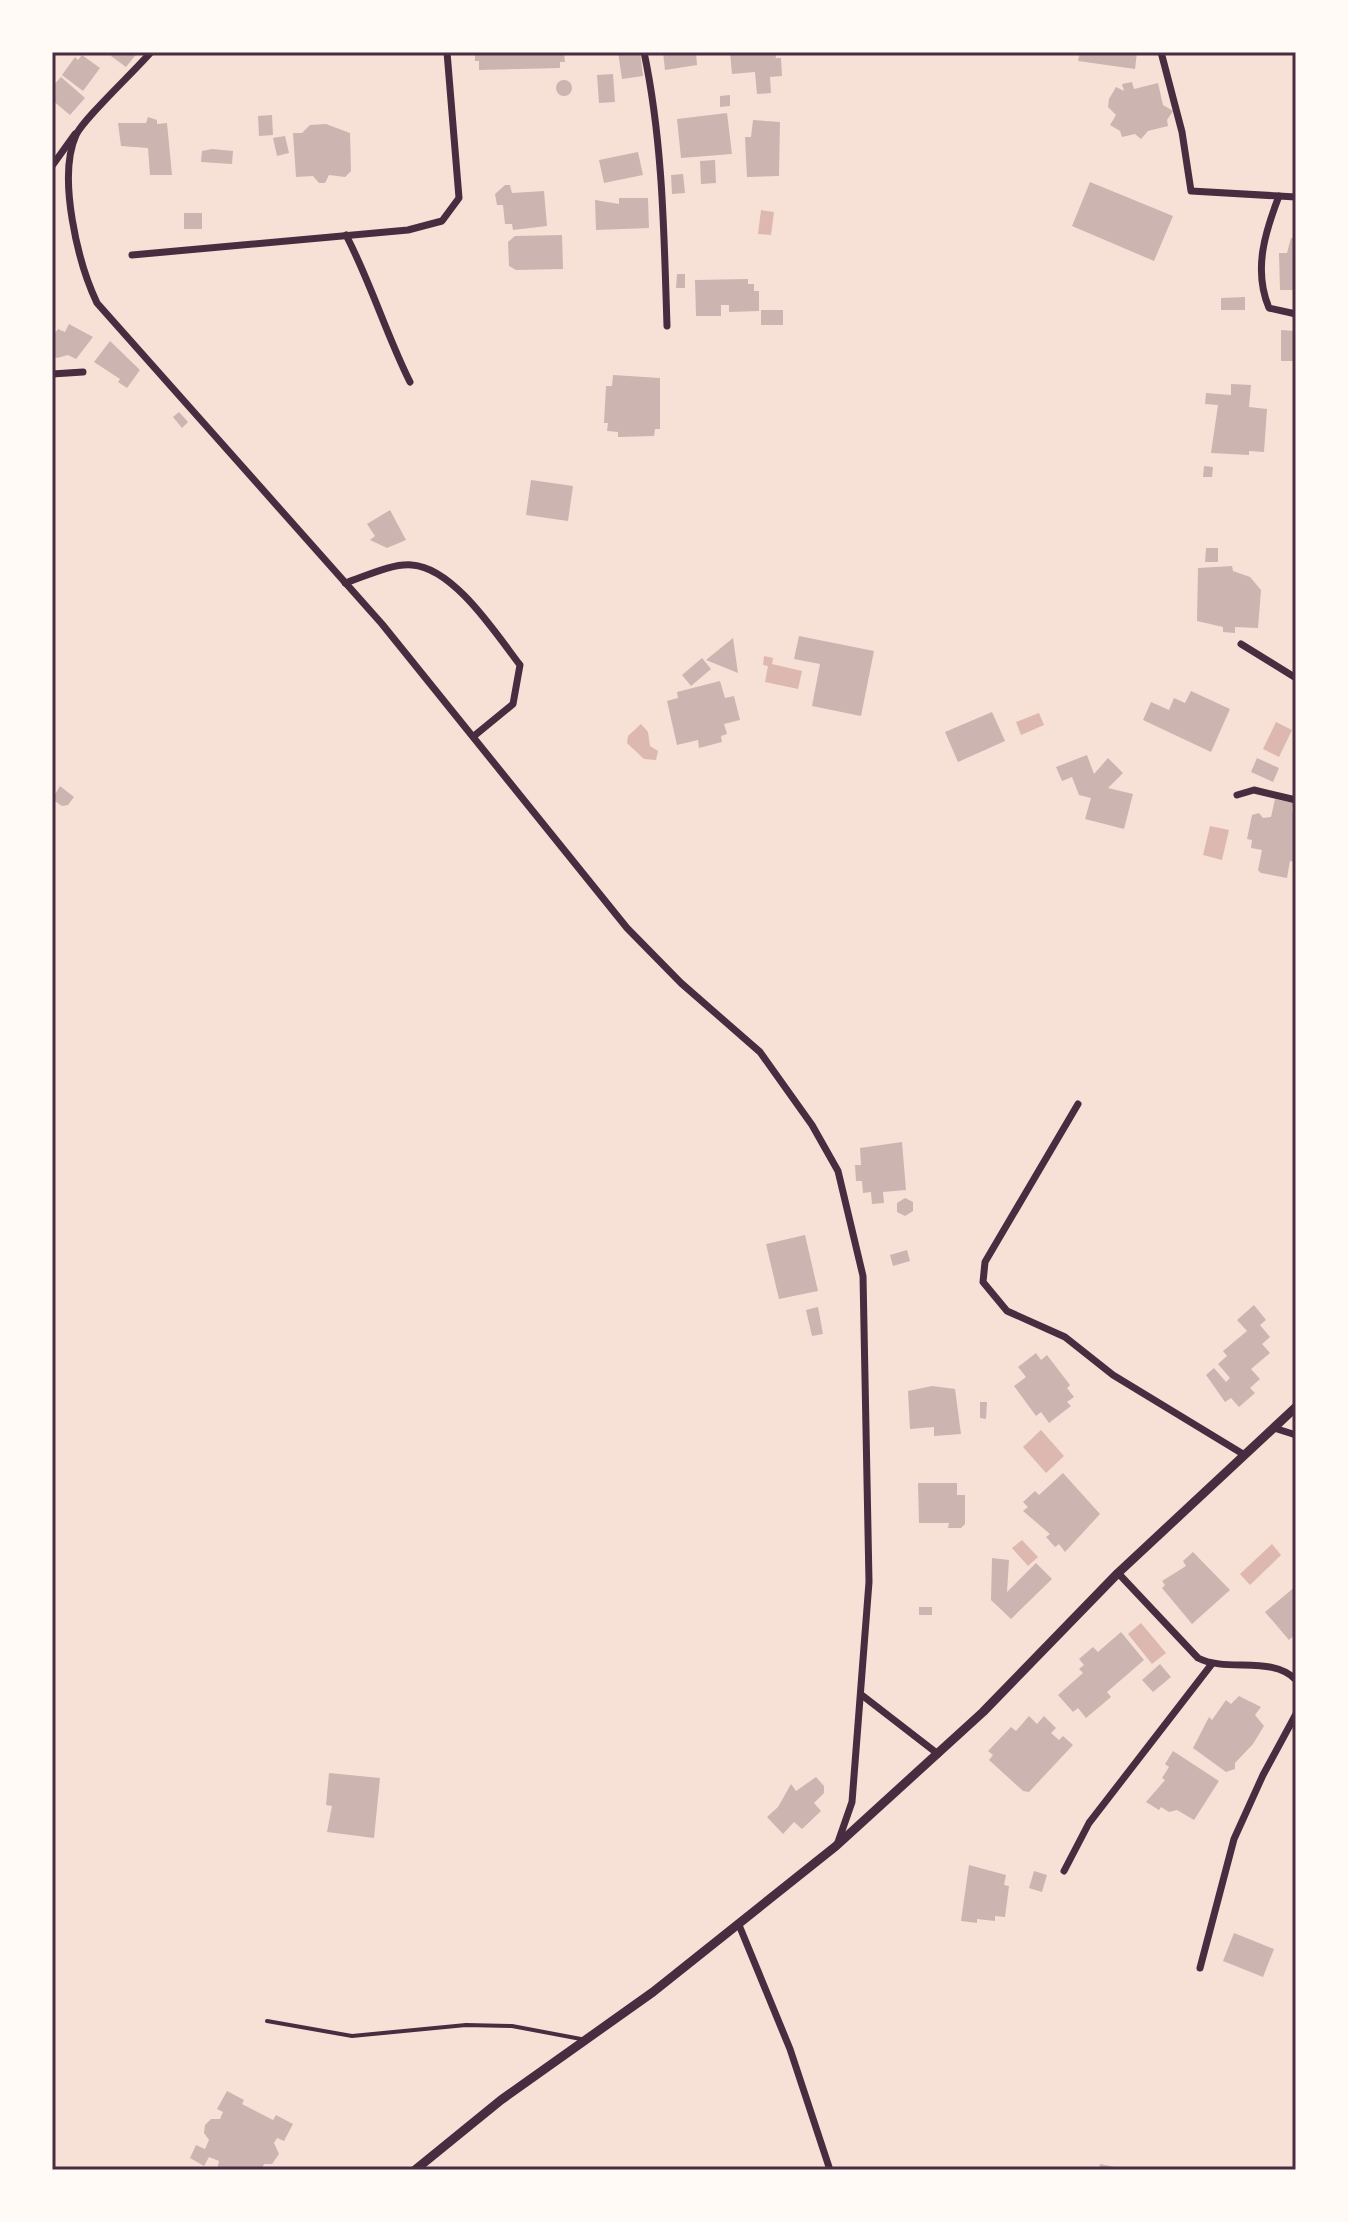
<svg xmlns="http://www.w3.org/2000/svg" width="1348" height="2222" font-family="'Nunito Sans',sans-serif">
	<rect width="100%" height="100%" fill="#f7e1d7"/>
	<g fill="#dcb8b0">
		<path d="M761,210L774,212L771,235L758,234Z"/>
		<path d="M764,656L773,658L772,664L802,671L798,689L765,682L768,666L763,665Z"/>
		<path d="M1039,713L1044,725L1021,735L1016,722Z"/>
		<path d="M1276,722L1292,730L1279,757L1263,749Z"/>
		<path d="M641,724L648,732L650,746L658,751L656,760L644,759L627,743L628,736Z"/>
		<path d="M1210,826L1229,830L1222,860L1203,855Z"/>
		<path d="M1041,1430L1064,1456L1046,1473L1023,1447Z"/>
		<path d="M1022,1540L1038,1557L1028,1566L1012,1548Z"/>
		<path d="M1272,1544L1281,1555L1250,1585L1240,1574Z"/>
		<path d="M1141,1623L1166,1653L1152,1664L1128,1634Z"/>
	</g>
	<g fill="#ccb4b1">
		<path d="M114,52H138L126,67L111,56Z"/>
		<path d="M564,52L565,62H560V68L479,70V61H475V53L479,52Z"/>
		<path d="M618,52H640L643,76L622,79Z"/>
		<path d="M663,52H696L697,65L665,70Z"/>
		<path d="M730,52H775L776,58H781L782,76L770,77L771,93L757,94L755,72L732,74Z"/>
		<path d="M1080,52H1137L1135,69L1078,61Z"/>
		<path d="M82,55L100,68L83,91L62,75L75,57L78,60Z"/>
		<path d="M613,74L615,102L599,103L597,75Z"/>
		<path d="M61,77L85,98L70,115L52,100V87Z"/>
		<circle cx="564" cy="88" r="8"/>
		<path d="M1132,82L1134,89L1158,83L1163,105L1173,111L1167,120L1168,126L1148,131L1141,139L1135,134L1122,137L1120,131L1110,125L1116,115L1108,107L1109,99L1116,87L1124,91L1122,84Z"/>
		<path d="M730,95V106L720,107V96Z"/>
		<path d="M727,113L732,154L681,158L677,119Z"/>
		<path d="M272,115L273,135L259,136L258,116Z"/>
		<path d="M148,117L157,120V124L167,123L172,175H150L148,148L121,146L118,123H146Z"/>
		<path d="M753,120L780,122L779,176L747,177L745,137H751Z"/>
		<path d="M326,124L350,133L351,171L345,177L329,175L325,183H319L313,176L296,177L293,133H302L310,125Z"/>
		<path d="M285,136L289,153L277,156L273,138Z"/>
		<path d="M212,149L233,151L232,164L201,162L202,151Z"/>
		<path d="M638,152L643,175L604,183L599,160Z"/>
		<path d="M715,160L716,183L701,184L700,161Z"/>
		<path d="M683,174L685,193L672,194L671,175Z"/>
		<path d="M1090,182L1173,216L1154,261L1072,226Z"/>
		<path d="M505,185H510L512,193L544,191L547,226L513,230L512,224H505L503,205H497L495,194Z"/>
		<path d="M619,198H648L649,228L596,230L595,200L619,204Z"/>
		<rect x="184" y="213" width="18" height="16"/>
		<path d="M562,235L563,269L516,270L509,266L508,242L515,236Z"/>
		<path d="M1291,238H1296V290H1280L1279,253H1287Z"/>
		<path d="M677,274H685V288H676Z"/>
		<path d="M748,279V284H754V291H759V311L729,312V305H721V316H696L695,280Z"/>
		<path d="M1245,297V310H1221V298Z"/>
		<rect x="761" y="310" width="22" height="15"/>
		<path d="M69,324L93,337L76,359L68,355L57,358L52,355V337L58,329L65,332Z"/>
		<path d="M1281,330L1296,331V361H1281Z"/>
		<path d="M110,341L140,370L127,388L118,382L120,379L94,362Z"/>
		<path d="M613,375L660,378V429H655L654,436L618,437V432L607,431L608,423H604L606,386H612Z"/>
		<path d="M1231,384L1251,385L1249,407L1267,409L1264,452L1249,451V455L1211,453L1218,405L1205,404L1206,393L1231,395Z"/>
		<path d="M179,412L188,422L182,428L173,417Z"/>
		<path d="M1204,466L1213,467L1212,477H1203Z"/>
		<path d="M531,480L573,486L568,521L526,515Z"/>
		<path d="M390,510L406,540L387,548L370,540L375,536L367,524Z"/>
		<path d="M1206,548H1218V562H1205Z"/>
		<path d="M1232,566L1233,571L1250,577L1261,590L1258,628L1235,627V633L1223,632V627L1197,621L1198,568Z"/>
		<path d="M799,636L874,651L861,716L812,706L820,664L794,659Z"/>
		<path d="M733,638L738,673L706,660Z"/>
		<path d="M702,658L711,669L691,686L682,675Z"/>
		<path d="M720,681L725,698L734,696L740,720L724,724L727,734L721,736L722,742L699,748L698,740L677,745L667,701L678,698L677,692Z"/>
		<path d="M1191,691L1230,709L1211,752L1143,720L1151,702L1169,710L1174,698L1185,703Z"/>
		<path d="M992,712L1005,741L958,762L945,732Z"/>
		<path d="M1087,755L1094,774L1108,758L1123,773L1108,788L1133,794L1124,829L1085,819L1091,798L1079,795L1072,777L1062,781L1056,767Z"/>
		<path d="M1257,758L1279,768L1273,782L1251,772Z"/>
		<path d="M60,786L74,797L68,805L62,806L52,799Z"/>
		<path d="M1275,799L1293,803L1292,811L1296,812V862L1290,861L1287,878L1261,873L1258,870L1262,850L1251,848L1252,840L1247,839L1252,815L1259,813L1263,818L1271,817Z"/>
		<path d="M902,1142L906,1190L883,1192L884,1203L872,1204L871,1192L863,1193L862,1181H856L855,1165H861L860,1148Z"/>
		<path d="M905,1198L913,1202V1211L905,1216L897,1212V1203Z"/>
		<path d="M805,1235L818,1291L779,1299L766,1244Z"/>
		<path d="M907,1250L910,1261L893,1266L890,1255Z"/>
		<path d="M1254,1305L1266,1320L1260,1325L1270,1337L1262,1344L1270,1353L1251,1369L1260,1379L1250,1388L1255,1393L1239,1407L1231,1398L1225,1402L1206,1375L1214,1368L1226,1382L1230,1378L1218,1364L1227,1356L1223,1351L1247,1331L1237,1320Z"/>
		<path d="M818,1307L823,1334L812,1336L806,1310Z"/>
		<path d="M1036,1353L1041,1360L1047,1355L1070,1385L1067,1388L1074,1397L1067,1402L1071,1406L1049,1423L1041,1412L1036,1416L1014,1386L1026,1377L1018,1367Z"/>
		<path d="M932,1386L955,1389L961,1434L934,1436V1427L910,1429L908,1391Z"/>
		<path d="M980,1402H987L986,1419L980,1418Z"/>
		<path d="M1063,1473L1100,1514L1065,1552L1059,1544L1055,1547L1046,1537L1050,1534L1023,1511L1028,1507L1023,1502L1035,1491L1039,1495Z"/>
		<path d="M918,1483H957V1495H965V1524L961,1528H948L949,1523H919Z"/>
		<path d="M1193,1552L1230,1590L1192,1624L1162,1588L1165,1585L1162,1581L1186,1566L1183,1561Z"/>
		<path d="M992,1558L1009,1560L1007,1592L1036,1563L1052,1579L1011,1619L991,1600Z"/>
		<path d="M1296,1586V1634L1289,1640L1265,1612Z"/>
		<rect x="919" y="1607" width="13" height="8"/>
		<path d="M1121,1632L1144,1660L1107,1692L1111,1697L1086,1718L1078,1708L1073,1712L1058,1695L1083,1673L1079,1669L1084,1665L1079,1659L1093,1647L1098,1652Z"/>
		<path d="M1160,1664L1171,1677L1153,1692L1142,1680Z"/>
		<path d="M1239,1696L1261,1707L1255,1715L1264,1726L1253,1744L1235,1763V1769L1226,1772L1193,1748L1209,1717L1212,1720L1226,1700L1231,1704Z"/>
		<path d="M1029,1716L1037,1724L1044,1716L1056,1728L1051,1733L1059,1740L1063,1736L1073,1745L1029,1792L1023,1791L989,1760L993,1755L988,1751L1011,1727L1016,1731Z"/>
		<path d="M1173,1751L1219,1781L1194,1820L1177,1810L1169,1812L1161,1807L1159,1810L1146,1802L1165,1780L1162,1778L1169,1767L1165,1764Z"/>
		<path d="M329,1773L380,1778L374,1838L327,1832L332,1806L326,1805Z"/>
		<path d="M816,1777L824,1786V1793L814,1803L821,1811L802,1829L794,1822L783,1834L767,1817L778,1807L791,1784L796,1791Z"/>
		<path d="M969,1865L1006,1875L1004,1885L1009,1886L1005,1917L995,1916V1921L977,1919V1923L961,1921Z"/>
		<path d="M1034,1871L1047,1875L1042,1892L1029,1888Z"/>
		<path d="M1234,1933L1274,1949L1263,1977L1223,1961Z"/>
		<path d="M227,2091L244,2100L242,2104L273,2120L276,2115L293,2124L284,2141L277,2138L274,2143L279,2154L272,2164H264L261,2170H217L219,2161L209,2157L204,2166L190,2158L196,2145L205,2149L209,2140L204,2133L205,2125L211,2119H220L223,2112L217,2109Z"/>
		<path d="M1100,2164L1124,2169V2170H1099Z"/>
	</g>
	<g fill="none" stroke-linecap="round" stroke-linejoin="round">
		<path stroke="#4a2c40" stroke-width="4" d="M267,2021L352,2036L466,2025L512,2026L581,2039"/>
		<g stroke="#4a2c40" stroke-width="7">
			<path d="M151,52C135,71 83,119 76,135C57,177 78,263 97,303L382,624L627,928L681,983L760,1052L812,1125L838,1171L863,1276L869,1582L852,1802L837,1845"/>
			<path d="M644,52C663,142 664,235 667,326"/>
			<path d="M1161,52L1182,132L1191,191L1296,197"/>
			<path d="M52,166L75,134"/>
			<path d="M1279,196C1265,232 1253,270 1269,308L1296,314"/>
			<path d="M346,235C371,283 386,334 410,382"/>
			<path d="M132,255L408,230L442,221L459,198L447,52"/>
			<path d="M52,374L83,372"/>
			<path d="M345,583C364,577 392,563 412,565C454,568 496,634 520,665L513,704L474,736"/>
			<path d="M1241,644L1296,678"/>
			<path d="M1237,795L1254,790L1296,800"/>
			<path d="M1078,1104L985,1262L983,1282L1007,1311L1065,1337L1113,1375L1243,1454"/>
			<path d="M1274,1428L1296,1435"/>
			<path d="M1118,1573L1198,1658C1227,1673 1273,1655 1296,1680"/>
			<path d="M863,1696L938,1754"/>
			<path d="M1064,1871L1089,1823L1211,1665"/>
			<path d="M739,1925L790,2049L830,2170"/>
			<path d="M1200,1968L1234,1839L1263,1775L1296,1714"/>
		</g>
		<path stroke="#4a2c40" stroke-width="9" d="M415,2170L501,2100L653,1992L836,1846L983,1712L1118,1573L1296,1407"/>
	</g>
	<rect width="1348" height="2222" fill="none" stroke="#fffaf5" stroke-width="108"/>
	<rect x="54" y="54" width="1240" height="2114" fill="none" stroke="#4a2c40" stroke-width="3"/>
</svg>
